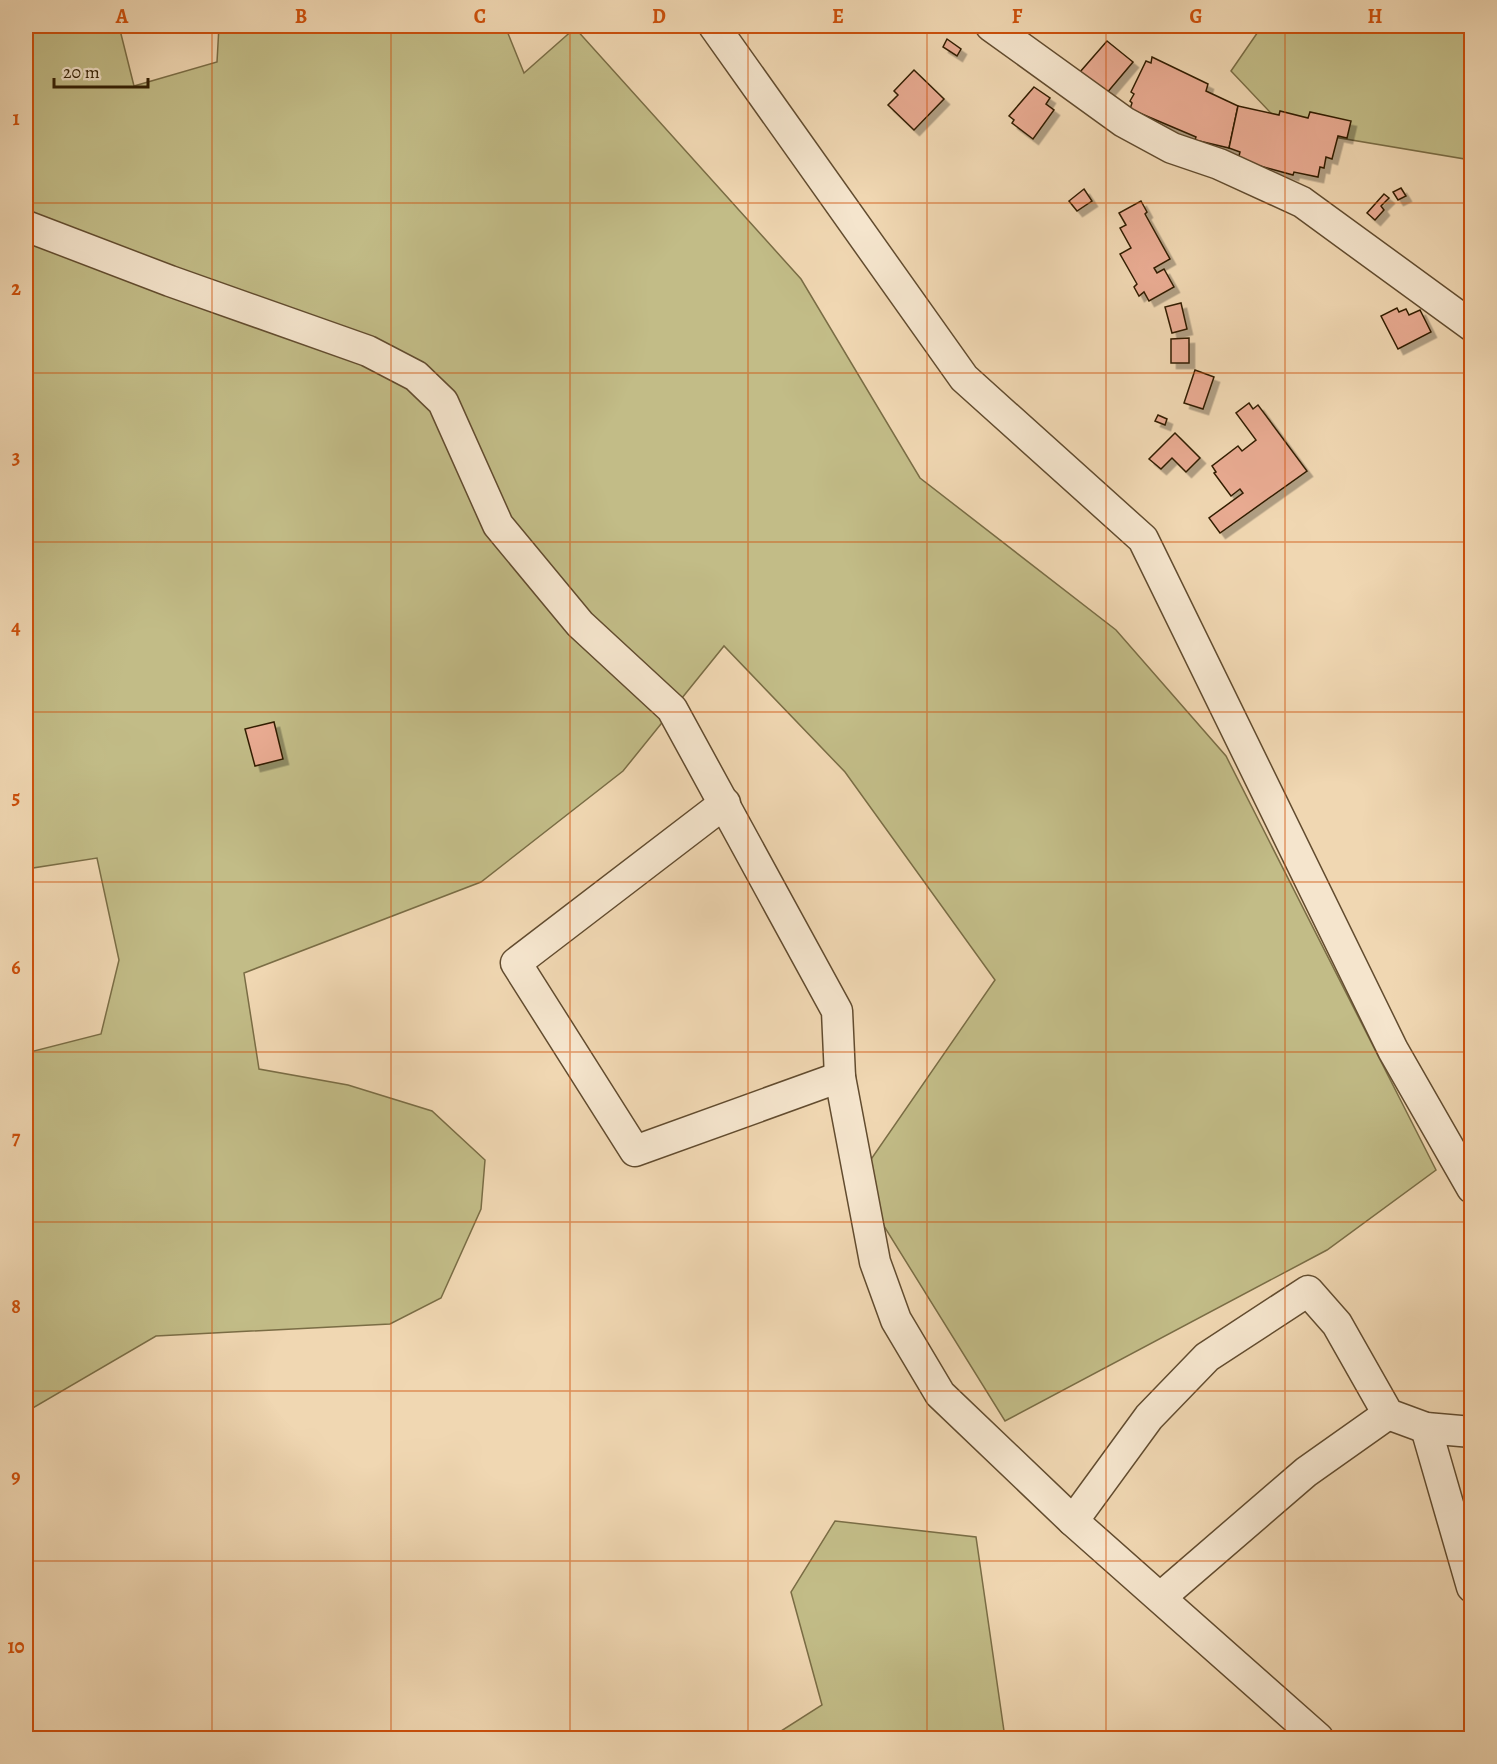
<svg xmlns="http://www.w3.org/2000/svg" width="1497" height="1764" font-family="Alegreya,serif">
	<defs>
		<filter id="shadow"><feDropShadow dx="5.5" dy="5.5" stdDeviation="0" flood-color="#0004"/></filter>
	</defs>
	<rect width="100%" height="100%" fill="#f0d7b2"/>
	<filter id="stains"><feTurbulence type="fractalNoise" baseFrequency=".00333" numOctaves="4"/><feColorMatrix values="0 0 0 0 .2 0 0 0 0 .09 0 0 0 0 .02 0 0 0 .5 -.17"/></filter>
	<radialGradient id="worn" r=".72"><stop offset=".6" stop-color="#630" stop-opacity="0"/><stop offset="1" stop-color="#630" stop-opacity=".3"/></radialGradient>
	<g fill="#c2bc87" stroke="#7a6d45" stroke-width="1.5">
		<path d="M26,26H119L134,86L217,62L219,26H505L524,73L575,28L801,279L920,478L1116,630L1226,756L1436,1170L1327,1250L1005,1421L856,1181L995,980L845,772L724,646L623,771L481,882L244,973L259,1069L348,1085L432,1111L485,1160L481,1209L441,1298L390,1324L156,1336L26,1412V1053L101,1034L119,960L97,858L26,869Z"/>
		<path d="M1262,26H1471V160L1286,129L1231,71Z"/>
		<path d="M835,1521L976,1537L1005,1738H770L822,1705L791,1592Z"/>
	</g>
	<g fill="#e9ab92" stroke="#321e03" stroke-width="1.5" filter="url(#shadow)">
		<path d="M947,39L961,49L957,56L943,47Z"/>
		<path d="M1107,41L1133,62L1106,94L1080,72Z"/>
		<path d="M1152,57L1208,84L1206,91L1238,106L1229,148L1195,140L1196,137L1130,109L1132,103L1130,101L1134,94L1131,92L1146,61L1151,63Z"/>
		<path d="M914,70L944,99L914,130L888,105L898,95L894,91Z"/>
		<path d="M1034,87L1050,98L1046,104L1054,110L1033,139L1012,123L1014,120L1009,116Z"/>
		<path d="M1238,106L1279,115L1280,111L1308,118L1310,112L1351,121L1347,138L1338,136L1332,159L1326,157L1324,168L1320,167L1318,177L1294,172L1293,175L1238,160L1240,152L1229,148Z"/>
		<path d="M1401,188L1406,196L1398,200L1393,192Z"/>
		<path d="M1084,189L1092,201L1077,211L1069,201Z"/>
		<path d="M1384,194L1389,198L1381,206L1384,210L1375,220L1367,213Z"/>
		<path d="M1141,201L1147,212L1145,214L1170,259L1154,268L1157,273L1164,269L1174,287L1149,301L1144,292L1139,296L1134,287L1137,284L1120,254L1131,248L1120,228L1126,225L1119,213Z"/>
		<path d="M1181,303L1187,329L1172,333L1165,307Z"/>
		<path d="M1397,308L1399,312L1406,309L1409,315L1420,310L1431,332L1398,349L1381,316Z"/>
		<path d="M1189,338V363H1171V339Z"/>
		<path d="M1195,370L1214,377L1203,409L1184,403Z"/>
		<path d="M1249,403L1253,409L1258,405L1307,471L1220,533L1209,518L1243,493L1240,489L1231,496L1214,473L1216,472L1212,466L1238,446L1242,451L1256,440L1236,413Z"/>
		<path d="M1158,415L1167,419L1165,425L1155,421Z"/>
		<path d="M1175,433L1200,458L1186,472L1172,458L1161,469L1149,459Z"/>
		<path d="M274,722L283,759L255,766L245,729Z"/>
	</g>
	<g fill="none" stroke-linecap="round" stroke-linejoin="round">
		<defs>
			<g id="minor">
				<path d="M714,26L964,378L1143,539L1393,1050L1472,1188"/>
				<path d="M991,26L1124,122L1172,148L1219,164L1302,202L1472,326"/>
				<path d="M26,226L170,281L368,351L416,376L443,402L498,525L580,624L672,709L837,1011L840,1077L875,1262L896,1320L940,1394L1073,1521L1318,1738"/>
				<path d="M725,803L516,963L635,1151L840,1077"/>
				<path d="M1426,1428L1472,1587"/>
				<path d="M1073,1521L1149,1417L1207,1357L1308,1291L1337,1324L1388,1414L1426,1428L1472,1432"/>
				<path d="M1161,1597L1306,1472L1388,1414"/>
			</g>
		</defs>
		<use href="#minor" stroke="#624c2f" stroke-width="33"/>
		<use href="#minor" stroke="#f5e5cd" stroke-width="30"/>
	</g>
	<path fill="none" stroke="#cd500b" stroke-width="1.5" stroke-opacity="0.55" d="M212,26V1738M391,26V1738M570,26V1738M748,26V1738M927,26V1738M1106,26V1738M1285,26V1738M26,203H1472M26,373H1472M26,542H1472M26,712H1472M26,882H1472M26,1052H1472M26,1222H1472M26,1391H1472M26,1561H1472"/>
	<rect width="1497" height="1764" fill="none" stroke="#f0d7b2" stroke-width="66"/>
	<path d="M54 78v9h94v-9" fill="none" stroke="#321e03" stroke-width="3"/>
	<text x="63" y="78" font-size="18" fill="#321e03" stroke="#f5e5cd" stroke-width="4.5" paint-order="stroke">20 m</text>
	<rect x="33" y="33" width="1431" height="1698" fill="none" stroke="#cd500b" stroke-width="2"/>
	<g font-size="20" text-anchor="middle" font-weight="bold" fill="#cd500b">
		<text x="122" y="23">A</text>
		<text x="301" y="23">B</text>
		<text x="480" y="23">C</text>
		<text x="659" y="23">D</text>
		<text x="838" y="23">E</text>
		<text x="1017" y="23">F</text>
		<text x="1196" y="23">G</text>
		<text x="1375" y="23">H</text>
		<text x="16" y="125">1</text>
		<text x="16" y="295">2</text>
		<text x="16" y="464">3</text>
		<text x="16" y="634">4</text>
		<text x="16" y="804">5</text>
		<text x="16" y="974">6</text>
		<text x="16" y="1144">7</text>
		<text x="16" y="1313">8</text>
		<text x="16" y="1483">9</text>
		<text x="16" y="1653">10</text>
	</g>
	<rect width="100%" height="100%" filter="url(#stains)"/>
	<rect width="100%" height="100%" fill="url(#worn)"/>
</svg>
